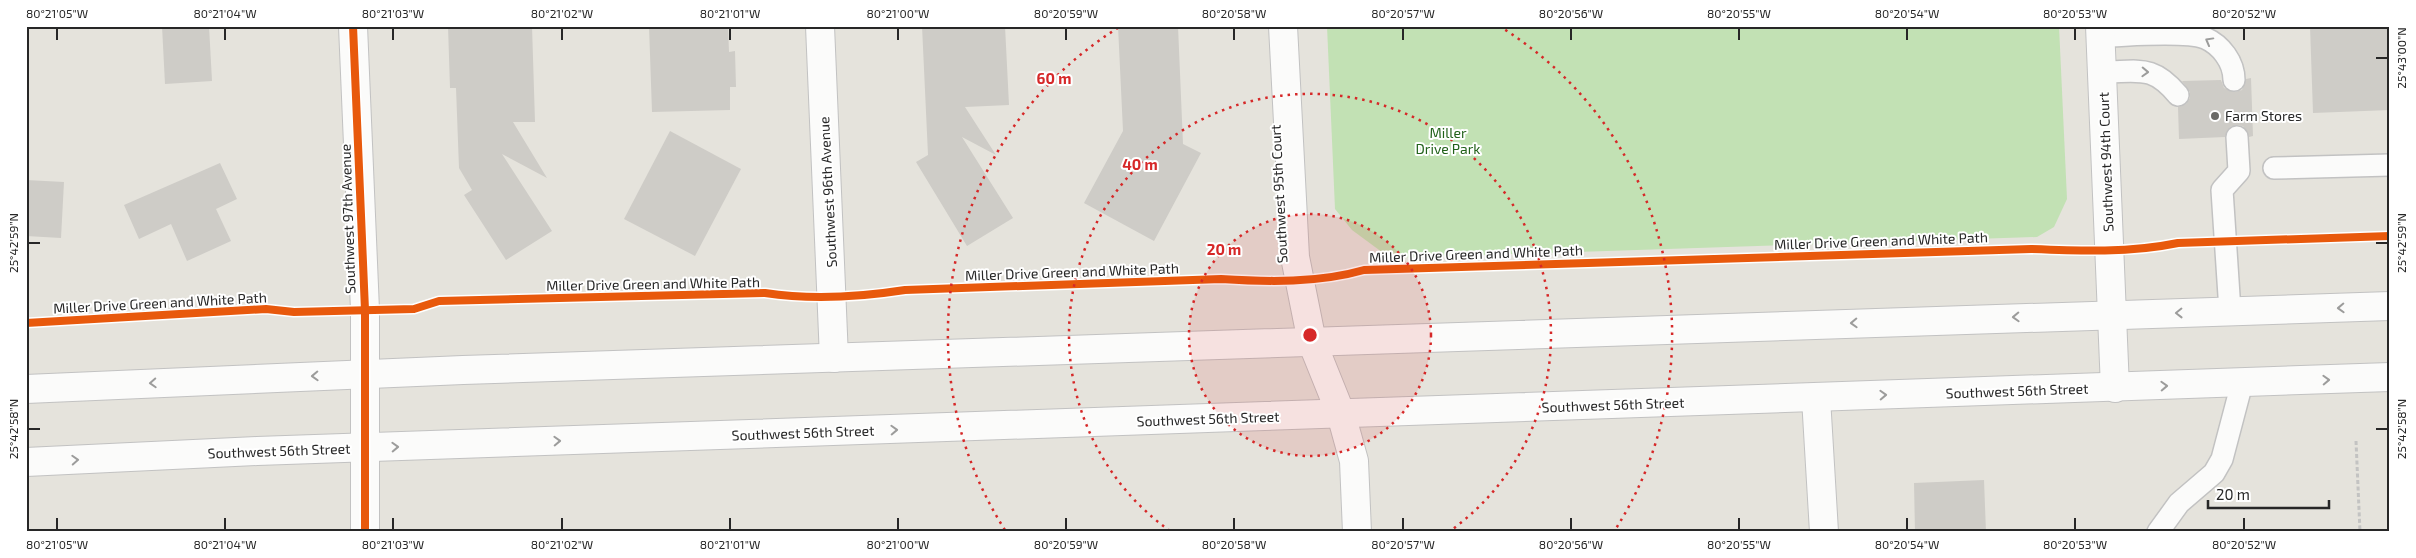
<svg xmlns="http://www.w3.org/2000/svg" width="2416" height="558" font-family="'Exo 2',sans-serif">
	<rect width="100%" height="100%" fill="#e5e3dc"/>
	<path fill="#c2e1b4" d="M1327,26H2059L2067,199L2054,227L2037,237L1390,258L1352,230L1335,209Z"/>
	<g fill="#ceccc7">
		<path d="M162,26H209L212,81L165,84Z"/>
		<path d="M448,26H532L535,122H513L547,178L502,154L552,231L506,260L464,195L472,190L459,168L456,88H450Z"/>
		<path d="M649,26H728L729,52L735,51L736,87H730V110L652,112Z"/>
		<path d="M922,26H1005L1009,105L965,107L996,155L962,137L1013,218L967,246L916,162L928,155Z"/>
		<path d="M1118,26H1178L1183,144L1201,153L1154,241L1084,203L1123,131Z"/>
		<path d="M2310,26H2390V110L2313,113Z"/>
		<path d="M2251,78L2253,136L2249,137L2243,126L2237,125L2230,127L2225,137L2179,139L2178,107L2186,104L2190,98V92L2182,81L2221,80L2224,88L2235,92L2242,90L2246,79Z"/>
		<path d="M670,131L741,169L695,256L624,219Z"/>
		<path d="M220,163L237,199L216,209L231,241L187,261L171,224L139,239L124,205Z"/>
		<path d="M26,180L64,182L61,238L26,236Z"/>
		<path d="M1984,480L1986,532H1915L1914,483Z"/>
	</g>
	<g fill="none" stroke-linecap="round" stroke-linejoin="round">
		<defs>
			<g id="lane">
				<path d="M2101,36C2124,36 2185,30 2205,38C2221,45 2234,62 2234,80"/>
				<path d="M2102,72C2139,72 2152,64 2178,95"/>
				<path d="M2274,168L2390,165"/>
				<path d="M2230,311L2222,190L2239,171L2237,137"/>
				<path d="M2158,532L2179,503L2214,473L2222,459L2242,383"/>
			</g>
			<g id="street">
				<path d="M820,26L834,358"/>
				<path d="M1283,26L1295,257L1312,342L1341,414L1354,461L1357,532"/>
				<path d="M2100,26L2115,388"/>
				<path d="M1816,398L1824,532"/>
			</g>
			<g id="secondary">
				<path d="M353,26L365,310V532"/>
				<path d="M26,389L463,370L2390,306"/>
				<path d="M26,462L257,451L2390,377"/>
			</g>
		</defs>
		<use href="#lane" stroke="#c2c2c2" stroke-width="24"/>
		<use href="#street" stroke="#c2c2c2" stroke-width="30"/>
		<use href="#secondary" stroke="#c2c2c2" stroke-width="30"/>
		<path stroke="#c3c3c2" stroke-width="3" stroke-dasharray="4 2.5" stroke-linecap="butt" d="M2356,441L2360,532"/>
		<use href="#lane" stroke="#fbfbfa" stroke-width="21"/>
		<use href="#street" stroke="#fbfbfa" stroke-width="28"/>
		<use href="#secondary" stroke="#fbfbfa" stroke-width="28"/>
		<defs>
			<g id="cycleway">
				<path d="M353,26L365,310V532"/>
				<path d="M26,323L266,309L294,312L414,309L439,301L765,293C811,300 860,297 905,290L1221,279C1268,282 1319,283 1364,270L2031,249C2080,251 2130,253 2178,243L2390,236"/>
			</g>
		</defs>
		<use href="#cycleway" stroke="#fff" stroke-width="11"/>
		<use href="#cycleway" stroke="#e8590c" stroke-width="8"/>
	</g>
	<defs><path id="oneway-chevron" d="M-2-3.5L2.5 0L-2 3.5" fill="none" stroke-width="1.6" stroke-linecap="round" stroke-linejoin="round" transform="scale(1.25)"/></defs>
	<g stroke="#9c9c9b">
		<use href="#oneway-chevron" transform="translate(2209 41) rotate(-151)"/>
		<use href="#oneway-chevron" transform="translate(2145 72) rotate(2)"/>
		<use href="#oneway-chevron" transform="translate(2341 308) rotate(178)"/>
		<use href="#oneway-chevron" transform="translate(2179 313) rotate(179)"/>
		<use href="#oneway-chevron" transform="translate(2016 317) rotate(178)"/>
		<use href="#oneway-chevron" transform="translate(1854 323) rotate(178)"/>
		<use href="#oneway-chevron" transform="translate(315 376) rotate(178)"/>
		<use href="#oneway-chevron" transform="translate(2326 380) rotate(-2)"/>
		<use href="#oneway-chevron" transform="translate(153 383) rotate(177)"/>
		<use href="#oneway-chevron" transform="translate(2164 386) rotate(-2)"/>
		<use href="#oneway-chevron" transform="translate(1883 395) rotate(-2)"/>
		<use href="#oneway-chevron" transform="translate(894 430) rotate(-2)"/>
		<use href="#oneway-chevron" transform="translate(557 441) rotate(-2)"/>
		<use href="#oneway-chevron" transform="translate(395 447) rotate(-2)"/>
		<use href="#oneway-chevron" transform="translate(75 460) rotate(-3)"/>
	</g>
	<path fill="none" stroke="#272727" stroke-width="2" d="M57,28V40M225,28V40M393,28V40M562,28V40M730,28V40M898,28V40M1066,28V40M1234,28V40M1403,28V40M1571,28V40M1739,28V40M1907,28V40M2075,28V40M2244,28V40M2376,58H2388M28,243H40M2376,243H2388M28,429H40M2376,429H2388M57,518V530M225,518V530M393,518V530M562,518V530M730,518V530M898,518V530M1066,518V530M1234,518V530M1403,518V530M1571,518V530M1739,518V530M1907,518V530M2075,518V530M2244,518V530"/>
	<circle cx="1310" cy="335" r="121" fill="#d62828" fill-opacity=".12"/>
	<g fill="none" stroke="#d62828" stroke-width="2.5" stroke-dasharray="2.5 5">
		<circle cx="1310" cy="335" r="121"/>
		<path d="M1170 531A241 241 0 1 1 1450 531"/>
		<path d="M1005 530A362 362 0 0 1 1121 26M1499 26A362 362 0 0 1 1615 530"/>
	</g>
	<circle fill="#6a6966" stroke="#fff" stroke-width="2" cx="2215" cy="116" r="5"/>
	<g text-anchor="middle" stroke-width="4" stroke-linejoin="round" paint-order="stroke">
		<g font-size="14" fill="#272727" stroke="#fff" text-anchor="start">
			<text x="2225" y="121">Farm Stores</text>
		</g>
		<g font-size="14" fill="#216119" stroke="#fff">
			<text x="1448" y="138">Miller<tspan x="1448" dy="16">Drive Park</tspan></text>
		</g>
		<g font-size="14" fill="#272727" stroke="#fff">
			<text transform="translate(2106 162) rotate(-92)" y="5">Southwest 94th Court</text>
			<text transform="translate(828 192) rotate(-93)" y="5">Southwest 96th Avenue</text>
			<text transform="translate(1279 194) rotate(-93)" y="5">Southwest 95th Court</text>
			<text transform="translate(348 219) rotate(-92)" y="5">Southwest 97th Avenue</text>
			<text transform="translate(1881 241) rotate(-2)" y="5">Miller Drive Green and White Path</text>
			<text transform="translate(1476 254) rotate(-2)" y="5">Miller Drive Green and White Path</text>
			<text transform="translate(1072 272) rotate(-2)" y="5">Miller Drive Green and White Path</text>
			<text transform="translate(653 284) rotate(-1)" y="5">Miller Drive Green and White Path</text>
			<text transform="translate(160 303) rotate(-3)" y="5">Miller Drive Green and White Path</text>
			<text transform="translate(2017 391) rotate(-2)" y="5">Southwest 56th Street</text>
			<text transform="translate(1613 405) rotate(-2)" y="5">Southwest 56th Street</text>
			<text transform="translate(1208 419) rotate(-2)" y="5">Southwest 56th Street</text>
			<text transform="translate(803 433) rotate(-2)" y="5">Southwest 56th Street</text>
			<text transform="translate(279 451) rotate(-2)" y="5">Southwest 56th Street</text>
		</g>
	</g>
	<circle cx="1310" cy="335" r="8" fill="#d62828" stroke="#fff" stroke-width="2.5"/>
	<g font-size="15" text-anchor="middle" font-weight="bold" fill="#d62828" stroke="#fff" stroke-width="4" stroke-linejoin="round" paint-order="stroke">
		<text x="1054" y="84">60 m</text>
		<text x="1140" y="170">40 m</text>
		<text x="1224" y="255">20 m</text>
	</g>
	<rect width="2416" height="558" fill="none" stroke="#ffffff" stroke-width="55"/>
	<path d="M2208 500v8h121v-8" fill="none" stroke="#272727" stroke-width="2.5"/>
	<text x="2216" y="500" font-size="15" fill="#272727" stroke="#ffffff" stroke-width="4" paint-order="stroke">20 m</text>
	<rect x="28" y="28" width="2360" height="502" fill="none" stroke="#272727" stroke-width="2"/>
	<g font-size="12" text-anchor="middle" fill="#272727">
		<text x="57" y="18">80°21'05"W</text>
		<text x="225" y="18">80°21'04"W</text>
		<text x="393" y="18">80°21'03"W</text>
		<text x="562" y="18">80°21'02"W</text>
		<text x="730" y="18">80°21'01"W</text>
		<text x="898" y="18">80°21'00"W</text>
		<text x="1066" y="18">80°20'59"W</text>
		<text x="1234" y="18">80°20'58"W</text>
		<text x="1403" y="18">80°20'57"W</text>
		<text x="1571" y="18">80°20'56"W</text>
		<text x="1739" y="18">80°20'55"W</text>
		<text x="1907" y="18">80°20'54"W</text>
		<text x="2075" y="18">80°20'53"W</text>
		<text x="2244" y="18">80°20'52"W</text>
		<text transform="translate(2402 58) rotate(-90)" y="4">25°43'00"N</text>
		<text transform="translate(14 243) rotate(-90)" y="4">25°42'59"N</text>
		<text transform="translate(2402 243) rotate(-90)" y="4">25°42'59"N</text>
		<text transform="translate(14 429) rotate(-90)" y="4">25°42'58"N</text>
		<text transform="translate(2402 429) rotate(-90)" y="4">25°42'58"N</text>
		<text x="57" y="549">80°21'05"W</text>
		<text x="225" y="549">80°21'04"W</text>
		<text x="393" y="549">80°21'03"W</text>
		<text x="562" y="549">80°21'02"W</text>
		<text x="730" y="549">80°21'01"W</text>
		<text x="898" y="549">80°21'00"W</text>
		<text x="1066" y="549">80°20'59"W</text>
		<text x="1234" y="549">80°20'58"W</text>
		<text x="1403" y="549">80°20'57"W</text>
		<text x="1571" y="549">80°20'56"W</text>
		<text x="1739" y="549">80°20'55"W</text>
		<text x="1907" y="549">80°20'54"W</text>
		<text x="2075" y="549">80°20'53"W</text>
		<text x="2244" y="549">80°20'52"W</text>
	</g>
</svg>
